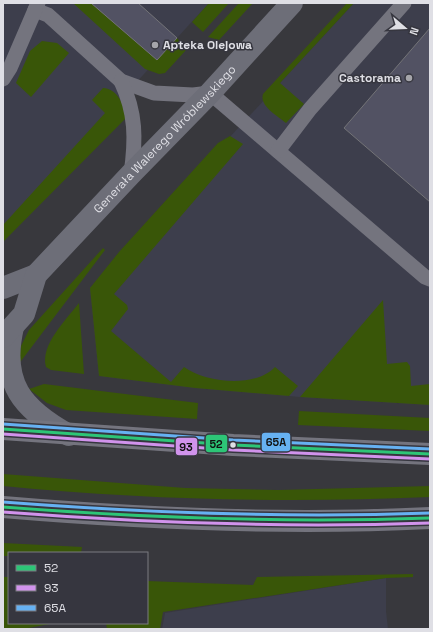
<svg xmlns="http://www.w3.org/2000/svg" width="433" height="632" font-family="'Space Grotesk',sans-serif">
	<rect width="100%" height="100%" fill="#38383d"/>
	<g fill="#3d3e4c">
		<path d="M3,3H209L3,228Z"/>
		<path d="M354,3H430V405L300,397L195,388L99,376L90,288Z"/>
		<path d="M386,578V611L388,629H162L165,613Z"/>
	</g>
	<g fill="#395608">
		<path d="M73,3H91L157,60L177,38L187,49L165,73L159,74L145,69Z"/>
		<path d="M209,3H229L203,32L192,22Z"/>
		<path d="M239,3H253L219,40L208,37Z"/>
		<path d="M347,3H354L280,83L304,104L286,123C278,116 259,106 263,94Z"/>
		<path d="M42,41L57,43L69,53L31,97L16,83L30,51Z"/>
		<path d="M103,88C118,89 124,105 126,118L3,242V225L105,113L92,100Z"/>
		<path d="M230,136L243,144L114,294L127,305L128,309L111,331L171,382L184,367C206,383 256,388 275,367L298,386L289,396L195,388L99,376L90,288L119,252L218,143Z"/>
		<path d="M103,248L105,250L18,365L21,346L29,330Z"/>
		<path d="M383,300L387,364L407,362L410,366L411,386L430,384V405L300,397Z"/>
		<path d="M79,303L84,374L51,370L46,367C40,345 66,320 79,303Z"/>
		<path d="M44,384L198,403L197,419L66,410L47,403L29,389Z"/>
		<path d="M299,411L430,418V431L298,425Z"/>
		<path d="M3,474L185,488L278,490L430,486V497C287,503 145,500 3,486Z"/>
		<path d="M3,543L82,547L81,553H9V556H3Z"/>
		<path d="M413,574V577L386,578L163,612L160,629H107L106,623H147V581L253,585L257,577Z"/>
		<path d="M3,577H9V623H55L23,629H3Z"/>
	</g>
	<g fill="#525263" stroke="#737377">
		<path d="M91,3H138L177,38L157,60Z"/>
		<path d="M430,28V202L344,128Z"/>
	</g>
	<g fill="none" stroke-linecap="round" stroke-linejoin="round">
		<g stroke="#74747e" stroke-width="15">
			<path d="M38,3L35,10L48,15L121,81L154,93L193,95L210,93L425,277L430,279"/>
			<path d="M3,79L10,68L35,10"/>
			<path d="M121,81C136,113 136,139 131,174"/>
			<path d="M278,151L310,109L404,3"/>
		</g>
		<g stroke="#6d6e78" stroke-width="22">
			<path d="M3,288L36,275"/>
			<path d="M13,327C0,383 22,409 69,435"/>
			<path id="s1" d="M3,337L24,314L36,275L131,174L210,93L292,3"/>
		</g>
		<g stroke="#74747e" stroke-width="22">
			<path d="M3,429L233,445L430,454"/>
			<path d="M3,507C145,519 288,525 430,518"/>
		</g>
		<defs>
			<g id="bus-1">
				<path d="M3,429L233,445L430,454"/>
				<path d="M3,507C145,518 287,523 430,518"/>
			</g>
			<g id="bus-2">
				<path d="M3,434L233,450L430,459"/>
				<path d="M3,512C145,523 287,528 430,523"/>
			</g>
			<g id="bus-3">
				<path d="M3,424L233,440L430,449"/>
				<path d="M3,502C146,513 287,518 430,513"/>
			</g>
		</defs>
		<use href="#bus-1" stroke="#36363f" stroke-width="6"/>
		<use href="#bus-2" stroke="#36363f" stroke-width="6"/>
		<use href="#bus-3" stroke="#36363f" stroke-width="6"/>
		<use href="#bus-1" stroke="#2dc577" stroke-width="3"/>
		<use href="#bus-2" stroke="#d193ec" stroke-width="3"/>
		<use href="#bus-3" stroke="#66b1f2" stroke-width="3"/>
	</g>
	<g fill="#a5a5aa" stroke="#36363f" stroke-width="1.5">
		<circle cx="155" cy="45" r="4"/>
		<circle cx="409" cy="78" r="4"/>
	</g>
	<circle fill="#dfdfe5" stroke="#36363f" stroke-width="1.5" cx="233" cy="445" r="3.5"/>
	<g text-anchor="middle" stroke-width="3" stroke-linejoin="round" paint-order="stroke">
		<g font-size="12" font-weight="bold" fill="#dfdfe5" stroke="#36363f" text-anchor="start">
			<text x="163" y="49">Apteka Olejowa</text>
			<text x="401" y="82" text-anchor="end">Castorama</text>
		</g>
		<g font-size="12" fill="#dfdfe5" stroke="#36363f">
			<text dy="4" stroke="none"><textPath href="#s1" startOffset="259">Generała Walerego Wróblewskiego</textPath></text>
		</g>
	</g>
	<g stroke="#36363f" stroke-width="1.5">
		<rect x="261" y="432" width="30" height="20" rx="4" fill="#66b1f2"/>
		<rect x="205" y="434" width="23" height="19" rx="4" fill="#2dc577"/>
		<rect x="175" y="437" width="23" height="19" rx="4" fill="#d193ec"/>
	</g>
	<g font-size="11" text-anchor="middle" font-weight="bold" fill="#111">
		<text x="276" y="446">65A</text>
		<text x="216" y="448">52</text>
		<text x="186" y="451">93</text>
	</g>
	<rect width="433" height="632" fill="none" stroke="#dfdfe5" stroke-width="8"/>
	<rect x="8" y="552" width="140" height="72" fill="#36363f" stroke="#7a7a81"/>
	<rect x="16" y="565" width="20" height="6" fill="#2dc577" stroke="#7a7a81"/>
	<text x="44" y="572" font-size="12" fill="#dfdfe5">52</text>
	<rect x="16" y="585" width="20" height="6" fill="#d193ec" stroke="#7a7a81"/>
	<text x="44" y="592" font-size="12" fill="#dfdfe5">93</text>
	<rect x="16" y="605" width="20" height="6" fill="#66b1f2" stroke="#7a7a81"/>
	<text x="44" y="612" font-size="12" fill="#dfdfe5">65A</text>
	<g transform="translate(405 28) rotate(109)" stroke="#36363f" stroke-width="3" paint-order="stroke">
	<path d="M0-3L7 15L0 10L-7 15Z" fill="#dfdfe5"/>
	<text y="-6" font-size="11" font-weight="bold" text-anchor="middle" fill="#dfdfe5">N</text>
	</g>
</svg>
